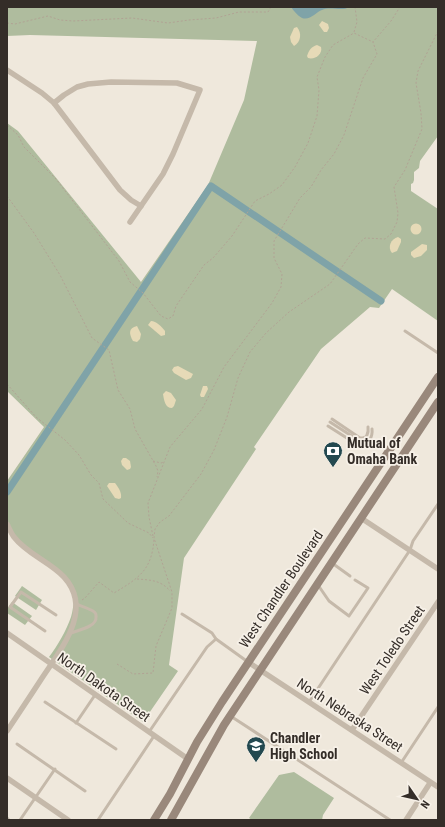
<svg xmlns="http://www.w3.org/2000/svg" width="445" height="827" font-family="'Roboto Condensed',sans-serif">
	<rect width="100%" height="100%" fill="#efe8dc"/>
	<g fill="#afbc9e">
		<path d="M7,7H438V136L420,161L419,168L414,172V180L413,183L411,184V191L438,209V321L392,289L379,308L370,307L321,349L254,447L256,449L184,558L169,665L178,671L143,722L49,657C58,645 66,631 71,617C73,611 73,604 75,598L63,576L15,538L7,524V481L44,427L7,391V123L18,131L141,282L208,185L244,100L257,41L30,35L7,36Z"/>
		<path d="M22,586L42,600L36,610L15,596Z"/>
		<path d="M12,602L32,616L25,625L7,613V609Z"/>
		<path d="M294,772L334,798L323,815L322,820H252L249,818L279,775Z"/>
	</g>
	<g fill="#e6dab7">
		<path d="M322,21L328,24L329,28L327,32H324L319,25Z"/>
		<path d="M297,27C302,33 301,42 294,46L291,42L290,37L294,28Z"/>
		<path d="M317,45L321,47C323,54 315,60 308,58L307,56C309,50 311,47 317,45Z"/>
		<circle cx="416" cy="229" r="5.5"/>
		<path d="M398,237L401,239V242L397,251L392,253C387,247 391,239 398,237Z"/>
		<path d="M422,244L427,245V250L421,256L414,258L411,255V252Z"/>
		<path d="M151,321C156,321 162,327 165,331V335L161,336L148,325Z"/>
		<path d="M137,326L141,334L140,339L137,342L133,341C129,334 128,328 137,326Z"/>
		<path d="M178,366L193,374L191,378L186,380L174,373L172,370L174,367Z"/>
		<path d="M203,386H207L208,389L204,397H201L200,395Z"/>
		<path d="M166,391L171,393L176,400L174,406L172,408C165,408 164,400 163,394Z"/>
		<path d="M123,458H126L130,461L131,467L130,469L127,470L122,465L121,461Z"/>
		<path d="M109,483H115C118,487 122,492 121,498L119,499L115,498L107,486Z"/>
	</g>
	<path fill="#7fa3a8" d="M291,7H349C342,12 331,6 322,10C316,12 310,21 302,18C298,16 294,11 291,7Z"/>
	<g fill="none" stroke-linecap="round" stroke-linejoin="round">
		<path stroke="#7fa3a8" stroke-width="7" d="M7,492L211,186L381,301"/>
		<g stroke="#b1a394" stroke-width="1" stroke-dasharray="2 2" stroke-linecap="butt">
			<path d="M7,23L15,24L48,16L60,20L73,21L132,18L168,23L189,20L216,18L239,12H268L271,7"/>
			<path d="M354,32L357,22L355,7"/>
			<path d="M7,125L18,135L24,147L56,179L119,261L130,282L143,293L161,316L168,319L173,316L176,306L204,265L213,258L232,236L255,201L269,194L282,185L295,167L308,143L317,116L319,90L317,77L325,57L333,45L354,33L373,42"/>
			<path d="M7,196L34,233L60,275L92,338L109,350L118,390L130,409L135,429L156,466L158,471L157,477"/>
			<path d="M7,384L36,417L65,440L79,455L91,475L99,483L103,499L128,523L149,533L153,538"/>
			<path d="M153,461L161,463L164,462"/>
			<path d="M153,536L149,517L148,503L170,447L202,409L224,367L272,303L281,287L282,274L274,258V241L300,198L311,187L321,170L334,154L344,135L363,78L377,54L373,42L391,21L400,7"/>
			<path d="M137,579C150,580 161,580 170,591"/>
			<path d="M82,600L85,598L99,582L114,593C139,578 152,570 154,539"/>
			<path d="M117,664L133,674L153,673L156,646L172,608V592L154,538L155,529L160,522L169,516L201,474L214,450L227,417L238,378L250,352L266,333L289,312L330,284L358,244L365,238L385,239L391,234L397,222L398,213L394,187L405,170L422,129L421,113L416,83L418,71L438,31"/>
		</g>
		<g stroke="#c5b9aa" stroke-width="3">
			<path d="M405,331L438,353"/>
			<path d="M332,419L360,438H363L366,437"/>
			<path d="M330,422L361,442C366,439 369,433 368,427"/>
			<path d="M328,426L361,447C368,445 373,437 372,429"/>
			<path d="M332,563L350,576"/>
			<path d="M318,585L329,601L349,616L368,588L355,580"/>
			<path d="M182,614L212,633L216,639L248,662"/>
			<path d="M45,631L10,607L21,592L56,615"/>
			<path d="M71,633C78,630 97,627 96,617C96,614 96,613 93,611C88,608 81,606 76,604"/>
			<path d="M45,702L116,749"/>
			<path d="M309,702L410,550L413,541L438,504"/>
			<path d="M232,717L390,820"/>
			<path d="M76,723L95,695"/>
			<path d="M149,732L207,647L216,639"/>
			<path d="M17,744L85,791"/>
			<path d="M401,763L438,707"/>
			<path d="M7,818L9,820"/>
			<path d="M20,820L55,769"/>
			<path d="M98,820L154,736"/>
		</g>
		<g stroke="#c5b9aa" stroke-width="5.5">
			<path d="M7,70L42,93L54,103L120,190L131,200L141,206"/>
			<path d="M54,103L64,95L77,87L88,84L111,82L177,83L200,90L173,154L163,174L130,222"/>
			<path d="M361,518L438,569"/>
			<path d="M7,524C9,528 11,533 14,537C27,554 50,562 64,577C94,610 61,649 42,678C31,695 19,713 7,731"/>
			<path d="M7,633L188,759"/>
			<path d="M248,662L438,787"/>
			<path d="M352,730L438,602"/>
			<path d="M7,778L68,820"/>
			<path d="M406,820L430,783"/>
		</g>
		<g stroke="#99887b" stroke-width="8">
			<path d="M154,820L170,794L197,742L222,702L438,377"/>
			<path d="M171,820L224,725L438,402"/>
		</g>
	</g>
	<defs>
		<symbol id="bank-pin" viewBox="-11 -11 22 30"><path d="M0 17L-7.5 6A9.5 9.5 0 1 1 7.5 6Z" fill="#234950" stroke="#f7f1e8"/><path d="M-6-4H6V4H-6ZM0-2.3a2.3 2.3 0 1 0 0 4.6a2.3 2.3 0 1 0 0-4.6Z" fill="#fff"/></symbol>
		<symbol id="school-pin" viewBox="-11 -11 22 30"><path d="M0 17L-7.5 6A9.5 9.5 0 1 1 7.5 6Z" fill="#234950" stroke="#f7f1e8"/><path d="M0-5L7-2L0 1L-7-2ZM-4 1L0 2.5L4 1V4Q0 6-4 4Z" fill="#fff"/></symbol>
	</defs>
	<g fill-rule="evenodd">
		<use href="#bank-pin" x="322" y="440" width="22" height="30"/>
		<use href="#school-pin" x="245" y="735" width="22" height="30"/>
	</g>
	<g text-anchor="middle" stroke-width="3.5" stroke-linejoin="round" paint-order="stroke">
		<g font-size="14" font-weight="bold" fill="#342d28" stroke="#f7f1e8" text-anchor="start">
			<text x="347" y="448">Mutual of<tspan x="347" dy="16">Omaha Bank</tspan></text>
			<text x="270" y="743">Chandler<tspan x="270" dy="16">High School</tspan></text>
		</g>
		<g font-size="14" fill="#342d28" stroke="#f7f1e8">
			<text transform="translate(281 589) rotate(-56)" y="5">West Chandler Boulevard</text>
			<text transform="translate(392 650) rotate(-56)" y="5">West Toledo Street</text>
			<text transform="translate(104 687) rotate(35)" y="5">North Dakota Street</text>
			<text transform="translate(350 715) rotate(33)" y="5">North Nebraska Street</text>
		</g>
	</g>
	<rect width="445" height="827" fill="none" stroke="#342d28" stroke-width="16"/>
	<g transform="translate(417 799) rotate(124)" stroke="#f7f1e8" stroke-width="3" paint-order="stroke">
	<path d="M0-3L7 15L0 10L-7 15Z" fill="#342d28"/>
	<text y="-6" font-size="11" font-weight="bold" text-anchor="middle" fill="#342d28">N</text>
	</g>
</svg>
